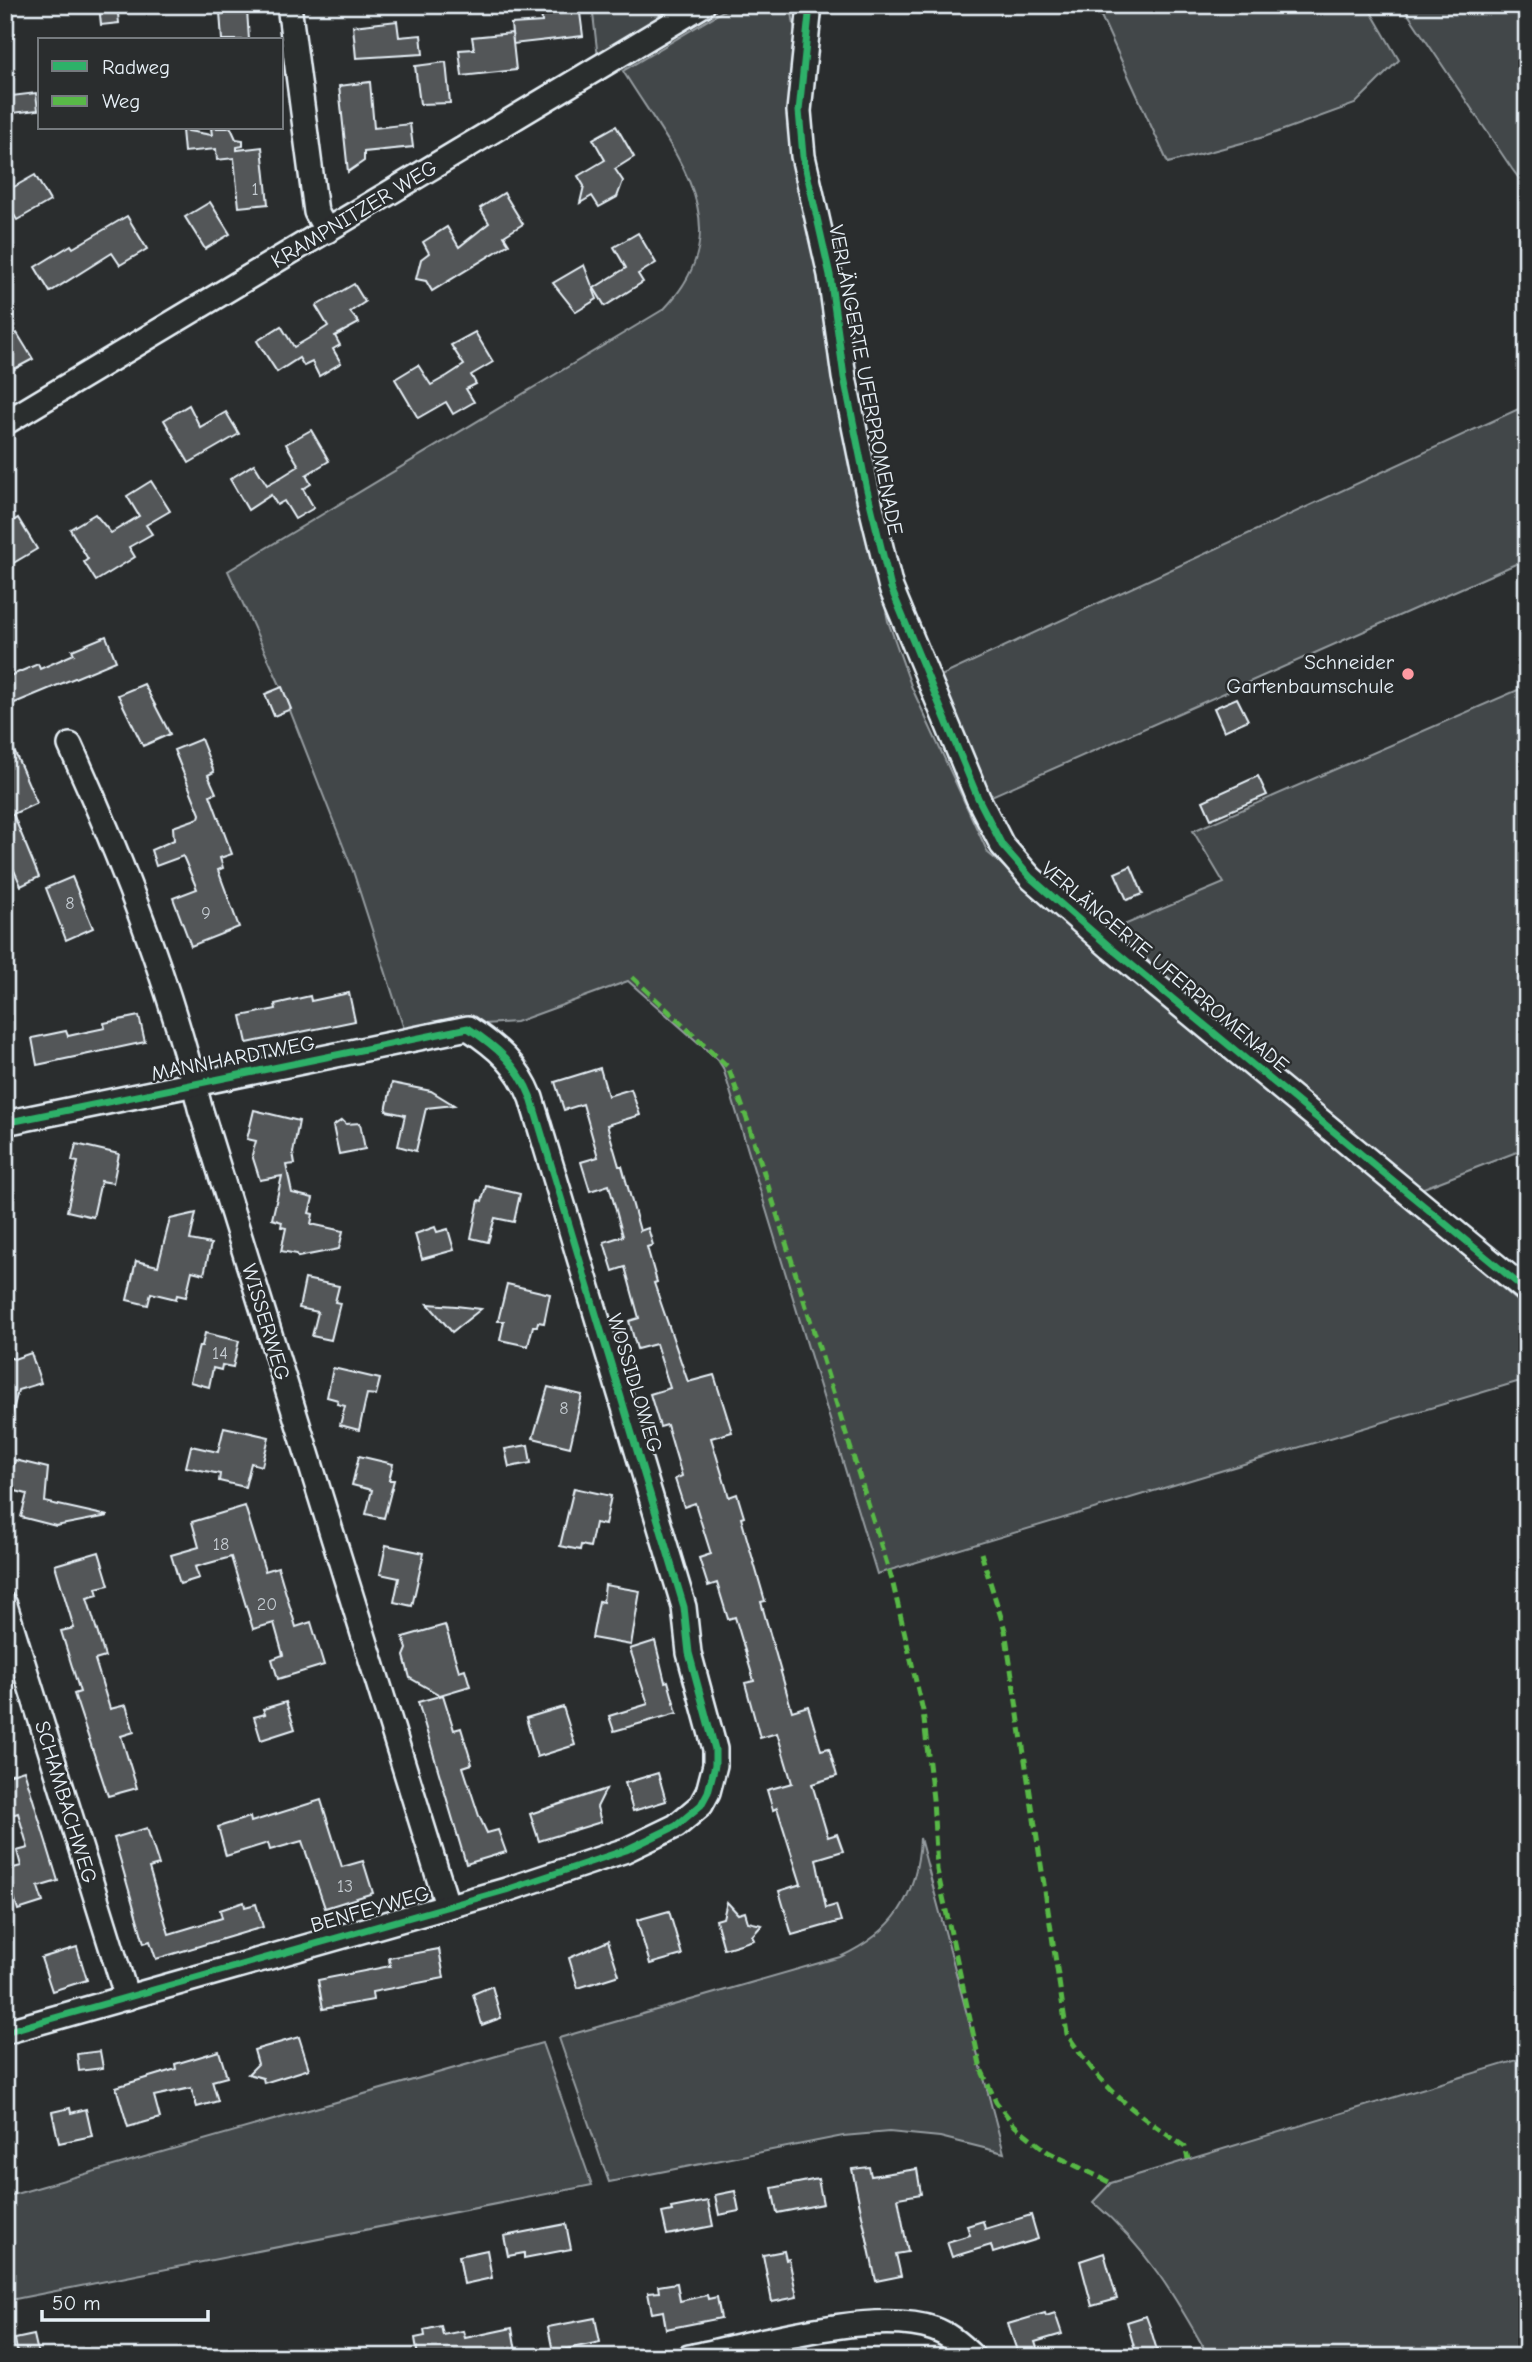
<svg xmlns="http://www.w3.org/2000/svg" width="1532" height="2362" font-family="'Comic Neue',sans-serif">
	<rect width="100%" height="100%" fill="#2a2d2e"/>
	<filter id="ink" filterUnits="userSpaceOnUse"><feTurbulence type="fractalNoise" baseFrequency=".0143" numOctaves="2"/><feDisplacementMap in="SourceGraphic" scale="14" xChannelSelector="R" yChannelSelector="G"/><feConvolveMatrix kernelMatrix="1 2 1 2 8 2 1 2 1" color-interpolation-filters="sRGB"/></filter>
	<g filter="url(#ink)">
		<g fill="#424648" stroke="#959ca0" stroke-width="2">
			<path d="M592,5H685L598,58Z"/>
			<path d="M733,5H791L797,46L791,148L797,184L816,253L888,621L912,688L988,853L1527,1309V1379L877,1574L723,1068L718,1060L628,981L516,1022L404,1029L353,871L280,685L228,571L664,309C745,225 671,150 623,71Z"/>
			<path d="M1096,5H1367L1399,60L1355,104L1264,137L1168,163Z"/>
			<path d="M1402,5H1527V189L1512,169Z"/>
			<path d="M1527,405V559L987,798L930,681Z"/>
			<path d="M1527,686V1148L1421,1189L1112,930L1224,883L1193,831Z"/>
			<path d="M920,1838L1004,2153L940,2137L889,2132L843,2136L609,2182L559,2038L840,1957C894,1932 917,1897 920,1838Z"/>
			<path d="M542,2043L592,2185L5,2301V2197Z"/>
			<path d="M1527,2057V2357H1209C1175,2296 1146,2247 1093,2202L1111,2183Z"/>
		</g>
		<g fill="#535759" stroke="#e8f1f8" stroke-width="2">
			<path d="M99,5H117L119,23L101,25Z"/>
			<path d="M551,5H579L583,36L513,44L511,24L542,22L541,9L551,8Z"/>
			<path d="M247,10L249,40H222L220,12Z"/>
			<path d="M397,21L399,37L421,35L423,54L356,58L353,26Z"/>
			<path d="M512,33L516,70L462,76L459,50L474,49L472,37Z"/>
			<path d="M446,62L450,103L420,104L415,66Z"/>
			<path d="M370,82L374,128L410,124L413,147L364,152V161L348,172L339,86Z"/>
			<path d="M36,93L38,110L13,113L11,96Z"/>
			<path d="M616,126L634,157L615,169L623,181L617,197L599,207L592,196L580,203L584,186L578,176L605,160L593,139Z"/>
			<path d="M211,128H231L236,139L243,140V146L237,147V150L262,147L268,204L239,207L234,158L217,160L216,149L184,152L182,130L212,135Z"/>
			<path d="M35,175L50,201L17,220L5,200V192Z"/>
			<path d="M504,193L523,224L504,236L509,244L432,291L426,281L416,279L421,259L429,253L423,242L447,227L459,247L489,223L480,208Z"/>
			<path d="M210,202L230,234L205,249L185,217Z"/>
			<path d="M127,216L147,249L120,265L112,253L50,292L35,267L71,245L73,248Z"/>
			<path d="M638,233L656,263L638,274L643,282L605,306L594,288L626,268L614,247Z"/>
			<path d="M584,265L597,299L576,312L553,283Z"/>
			<path d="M354,284L365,302L350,312L359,323L335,336L340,345L333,349L341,363L319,376L312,362L304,366L299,358L277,372L257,341L281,326L294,347L311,337L328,326L316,306Z"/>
			<path d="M475,332L493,362L471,375L476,384L466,389L474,402L453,414L446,402L418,418L395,379L418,365L431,385L447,376L464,365L451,345Z"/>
			<path d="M17,333L33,359L5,374V340Z"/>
			<path d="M189,405L200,427L226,412L239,434L189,463L164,420Z"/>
			<path d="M311,430L329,461L306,475L311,484L303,489L314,508L295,519L284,501L277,505L271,495L248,510L230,479L254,464L267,485L283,476L299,466L286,444Z"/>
			<path d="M151,481L170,511L146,525L152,534L129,547L135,557L96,581L84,562L88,559L70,529L95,514L111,533L139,516L127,496Z"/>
			<path d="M18,518L37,549L5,568V526Z"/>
			<path d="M106,636L116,661L5,707V678L38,664L40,669L74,654L72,650Z"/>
			<path d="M144,684L170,734L143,746L118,695Z"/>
			<path d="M282,687L291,709L274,716L265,694Z"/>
			<path d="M1237,698L1248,720L1224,731L1214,708Z"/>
			<path d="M5,730L37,803L13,814L39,877L21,886L13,868L5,871Z"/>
			<path d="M201,739L214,772L208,775L216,793L210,795L232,854L220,858L223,868L218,870L239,927L191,946L173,898L197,889L183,856L156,866L151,850L174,840L173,827L199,818L200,814L174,750Z"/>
			<path d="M1258,776L1267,795L1211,819L1203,801Z"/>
			<path d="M1131,866L1143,894L1127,900L1115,873Z"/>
			<path d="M72,877L93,928L66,940L46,888Z"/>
			<path d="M349,993L355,1021L247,1043L241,1016L276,1009L275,1004L310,996L311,1001Z"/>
			<path d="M139,1016L145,1042L37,1065L32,1038L66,1031L68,1036L86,1032L105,1028L104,1023Z"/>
			<path d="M600,1068L608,1096L631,1089L640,1115L607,1125L619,1166H622L640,1231L648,1228L653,1245L647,1247L657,1282L654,1283L688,1382L714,1375L732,1432L711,1438L729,1497L737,1494L744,1517L741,1518L765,1601L761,1602L792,1711L808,1706L821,1750L829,1748L837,1776L812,1784L828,1837L837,1834L843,1851L816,1859L826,1908L836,1905L841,1921L792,1935L779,1891L801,1884L777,1808L773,1810L767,1790L792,1783L777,1733L760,1738L745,1683L754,1681L735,1617L728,1619L717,1583L708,1586L699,1558L711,1554L695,1503L684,1507L675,1479L682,1476L667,1425L660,1427L650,1394L670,1388L656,1344L637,1349L629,1321L639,1318L625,1267L613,1271L604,1242L623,1236L609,1185L590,1191L581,1162L598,1157L583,1104L564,1110L555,1082Z"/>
			<path d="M392,1083L431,1091L454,1105L426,1108L416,1151L398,1146L405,1115L386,1111Z"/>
			<path d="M254,1110L299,1121L293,1153L295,1164L286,1165L292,1193L313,1198L309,1213L313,1214L311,1224L343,1231L339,1249L298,1257L297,1254L281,1251L286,1228L281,1227L282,1222L272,1219L282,1176L260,1180L252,1155L256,1141L247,1139Z"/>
			<path d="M342,1120L346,1124L360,1123L365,1149L339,1154L333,1126Z"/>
			<path d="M76,1144L119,1154L113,1183L101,1181L93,1217L67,1211L78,1162L72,1161Z"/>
			<path d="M486,1186L520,1194L514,1222L495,1218L488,1242L471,1238L479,1200L482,1201Z"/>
			<path d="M196,1213L190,1240L211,1244L204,1274L192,1271L186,1297L177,1295L176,1299L151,1293L148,1305L127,1300L136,1261L158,1266L170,1219Z"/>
			<path d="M435,1227L437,1232L448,1229L454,1250L422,1259L415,1234Z"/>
			<path d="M305,1279L339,1286L335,1302L340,1303L331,1340L312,1336L318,1312L299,1308Z"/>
			<path d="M507,1284L550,1294L544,1323L538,1322L537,1326H533L528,1346L500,1340L504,1321H498Z"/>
			<path d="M428,1304L456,1306L481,1309L452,1332Z"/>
			<path d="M205,1333L239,1341L233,1367L222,1365L221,1370L213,1368L209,1387L190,1382L199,1346H202Z"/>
			<path d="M31,1353L41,1383L18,1390L12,1415H5V1356L14,1359Z"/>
			<path d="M333,1368L380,1379L376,1395L367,1394L359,1430L340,1425L345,1406L337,1404L338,1400L327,1397Z"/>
			<path d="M548,1387L582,1395L570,1447L533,1438Z"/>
			<path d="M224,1427L269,1437L262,1466L251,1463L245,1487L219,1481L220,1474L186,1467L191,1446L218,1452Z"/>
			<path d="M528,1445L531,1463L509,1467L505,1449Z"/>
			<path d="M359,1456L393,1464L389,1480H394L384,1518L366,1514L372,1490L352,1485Z"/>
			<path d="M15,1460L48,1468L45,1502L108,1516L56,1526L21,1517L27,1494L8,1489Z"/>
			<path d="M574,1488L611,1496L605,1525L595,1523L590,1547L581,1545L580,1550L560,1546Z"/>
			<path d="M245,1506L265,1571L278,1567L296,1627L311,1622L324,1665L278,1679L272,1659L283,1655L274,1623L253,1629L231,1557L195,1567L199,1578L180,1584L171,1555L199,1547L192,1522Z"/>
			<path d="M386,1545L424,1553L412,1606L394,1602L399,1578L380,1574Z"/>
			<path d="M99,1552L109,1585L96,1588L98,1595L87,1598L105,1657L95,1660L110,1709L126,1705L134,1732L121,1736L137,1788L108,1796L74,1694L80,1692L61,1631L74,1628L55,1565Z"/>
			<path d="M605,1585L640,1591L631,1645L592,1638L599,1601L603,1602Z"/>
			<path d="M445,1625L459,1671L465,1669L470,1686L440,1695L410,1678L404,1656L407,1649L403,1637Z"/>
			<path d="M655,1641L665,1682L668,1681L677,1713L614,1731L609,1716L648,1704L630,1649Z"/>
			<path d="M443,1695L454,1730L461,1728L472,1764L463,1767L479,1816L487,1833L498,1830L506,1852L466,1864L418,1702Z"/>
			<path d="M286,1702L295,1729L261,1740L254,1717L265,1714L263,1709Z"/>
			<path d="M563,1707L575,1745L537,1757L526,1718Z"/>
			<path d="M24,1770L58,1881L38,1887L43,1902L18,1910L6,1870L21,1866L17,1851L28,1848L18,1813L5,1817V1776Z"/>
			<path d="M658,1773L666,1801L633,1811L625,1783Z"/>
			<path d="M606,1789L597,1807L601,1822L539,1841L530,1814Z"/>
			<path d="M321,1800L342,1867L363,1861L373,1893L325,1908L302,1841L270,1850L268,1843L226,1856L218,1827L250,1817L251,1822Z"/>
			<path d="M147,1828L159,1865L149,1868L169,1934L222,1918L220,1910L244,1902L245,1907L256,1904L263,1927L156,1959L150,1941L144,1943L114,1838Z"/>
			<path d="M727,1902L738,1914L745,1912L748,1922L762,1925L752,1936L754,1940L724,1949L716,1920L723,1918Z"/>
			<path d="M669,1911L682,1955L650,1964L637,1920Z"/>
			<path d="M608,1941L619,1975L578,1988L569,1958Z"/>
			<path d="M77,1947L87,1980L52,1991L41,1958Z"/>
			<path d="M439,1949L444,1978L372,1992L373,2000L323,2009L318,1980L390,1966L389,1958Z"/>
			<path d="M492,1986L501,2018L482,2025L473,1994Z"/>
			<path d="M299,2037L309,2069L264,2083L263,2078L248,2074L258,2064L254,2050Z"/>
			<path d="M100,2051L103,2068L79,2071L77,2054Z"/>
			<path d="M219,2051L227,2077L212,2081L218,2101L197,2107L191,2088L154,2096L160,2118L128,2127L116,2087L176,2069L175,2064Z"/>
			<path d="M70,2108L71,2113L86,2109L92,2136L59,2143L52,2112Z"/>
			<path d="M869,2167L871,2176L917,2169L921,2194L898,2198L908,2252L896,2254L901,2276L876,2281L852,2169Z"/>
			<path d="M818,2179L823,2204L777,2213L772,2188Z"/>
			<path d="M735,2191L739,2211L719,2215L715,2195Z"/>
			<path d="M708,2201L713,2226L667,2235L662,2213L672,2211L671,2208Z"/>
			<path d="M1031,2215L1038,2239L993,2253L991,2245L952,2257L947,2242L970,2235L967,2226L983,2221L985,2229Z"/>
			<path d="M566,2224L571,2249L524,2258V2253L508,2256L504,2236Z"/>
			<path d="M487,2250L492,2278L464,2284L459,2256Z"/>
			<path d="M784,2251L786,2260L789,2259L797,2297L772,2302L763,2255Z"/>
			<path d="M1104,2253L1117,2299L1092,2306L1080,2261Z"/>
			<path d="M677,2283L680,2301L707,2295L708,2299L717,2297L721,2318L666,2329L663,2311L652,2313L648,2293L659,2292L658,2286Z"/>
			<path d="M1045,2313L1046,2316L1055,2313L1062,2334L1035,2342L1040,2357H1019L1008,2324Z"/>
			<path d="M1146,2316L1150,2327L1159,2357H1137L1127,2322Z"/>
			<path d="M595,2318L600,2342L553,2352L548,2327Z"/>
			<path d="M441,2326L443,2335L463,2331L465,2338L512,2328L516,2351L506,2353L507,2357H418L415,2338L425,2336L424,2330Z"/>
			<path d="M34,2335L39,2357H18L15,2339Z"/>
		</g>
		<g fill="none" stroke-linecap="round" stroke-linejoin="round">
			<defs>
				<g id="minor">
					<path d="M289,5L316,212L327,231"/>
					<path d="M810,5L799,111L803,156L830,275L844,377L867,490L891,588L978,798L1002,845L1031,878L1111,948L1527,1291"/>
					<path d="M5,423L703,5"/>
					<path d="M70,745C123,862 170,984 200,1108L447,1905"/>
					<path d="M5,1123L468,1028C497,1047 518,1065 531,1098L684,1607L689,1653L715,1749V1765L708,1792L701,1805L676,1826L626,1850L506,1890L5,2032"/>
					<path d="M5,1605L127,1998"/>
					<path d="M689,2357C753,2344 874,2308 934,2329C949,2334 962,2346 973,2357"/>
				</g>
			</defs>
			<use href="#minor" stroke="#e8f1f8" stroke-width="28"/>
			<use href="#minor" stroke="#2a2d2e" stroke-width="23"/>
			<g stroke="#58b947" stroke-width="5" stroke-dasharray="10 5" stroke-linecap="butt">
				<path d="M632,977L728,1067L748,1122L892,1580L923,1711L933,1799L937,1870L981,2069L996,2102L1015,2126L1048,2152L1111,2183"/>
				<path d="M981,1553L1005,1630L1067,2034C1104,2091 1130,2109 1185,2147L1188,2159"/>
			</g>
			<defs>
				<g id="cycleway">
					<path d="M810,5L799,111L803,156L830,275L844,377L867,490L891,588L978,798L1002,845L1031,878L1111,948L1527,1291"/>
					<path d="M5,1123L468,1028C497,1047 518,1065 531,1098L684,1607L689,1653L715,1749V1765L708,1792L701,1805L676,1826L626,1850L506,1890L5,2032"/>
				</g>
			</defs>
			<use href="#cycleway" stroke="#2a2d2e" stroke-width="11"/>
			<use href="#cycleway" stroke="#2db169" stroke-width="7"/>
		</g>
	</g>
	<circle fill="#ff9aa2" stroke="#2a2d2e" stroke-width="2.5" cx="1408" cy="674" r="7"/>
	<g text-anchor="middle" stroke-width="5" stroke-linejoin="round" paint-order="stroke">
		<g font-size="18" fill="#c3cad0">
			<text x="255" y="195">1</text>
			<text x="70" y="909">8</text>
			<text x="206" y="919">9</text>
			<text x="220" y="1359">14</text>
			<text x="564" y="1414">8</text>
			<text x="221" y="1550">18</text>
			<text x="267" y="1610">20</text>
			<text x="345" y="1892">13</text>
		</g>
		<g font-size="21" fill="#e8f1f8" stroke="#2a2d2e">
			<text transform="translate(354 214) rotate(-31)" y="7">KRAMPNITZER WEG</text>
			<text transform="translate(866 380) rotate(79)" y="7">VERLÄNGERTE UFERPROMENADE</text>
			<text transform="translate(1165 967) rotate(40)" y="7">VERLÄNGERTE UFERPROMENADE</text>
			<text transform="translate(233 1058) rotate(-11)" y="7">MANNHARDTWEG</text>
			<text transform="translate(266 1322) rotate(73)" y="7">WISSERWEG</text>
			<text transform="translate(635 1383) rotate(73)" y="7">WOSSIDLOWEG</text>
			<text transform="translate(66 1802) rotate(73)" y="7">SCHAMBACHWEG</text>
			<text transform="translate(370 1909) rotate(-16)" y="7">BENFEYWEG</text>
		</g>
		<g font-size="21" fill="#e8f1f8" stroke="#2a2d2e" text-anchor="end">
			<text x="1394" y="669">Schneider<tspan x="1394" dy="24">Gartenbaumschule</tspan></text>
		</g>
	</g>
	<rect width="1532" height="2362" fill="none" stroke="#2a2d2e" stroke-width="28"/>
	<rect x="14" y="14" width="1504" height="2334" fill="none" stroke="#e8f1f8" stroke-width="2.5" filter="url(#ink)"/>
	<rect x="38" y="38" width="245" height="91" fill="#2a2d2e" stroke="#767b7f" stroke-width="2"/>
	<rect x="52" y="61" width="35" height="10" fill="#2db169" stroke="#767b7f" stroke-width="2"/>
	<text x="102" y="74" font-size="21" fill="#e8f1f8">Radweg</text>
	<rect x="52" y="96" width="35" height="10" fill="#58b947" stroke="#767b7f" stroke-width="2"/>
	<text x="102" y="108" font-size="21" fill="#e8f1f8">Weg</text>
	<path d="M42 2310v10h166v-10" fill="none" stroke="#e8f1f8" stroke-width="3.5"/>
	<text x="52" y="2310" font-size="21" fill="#e8f1f8" stroke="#2a2d2e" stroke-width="5" paint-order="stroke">50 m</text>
</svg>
